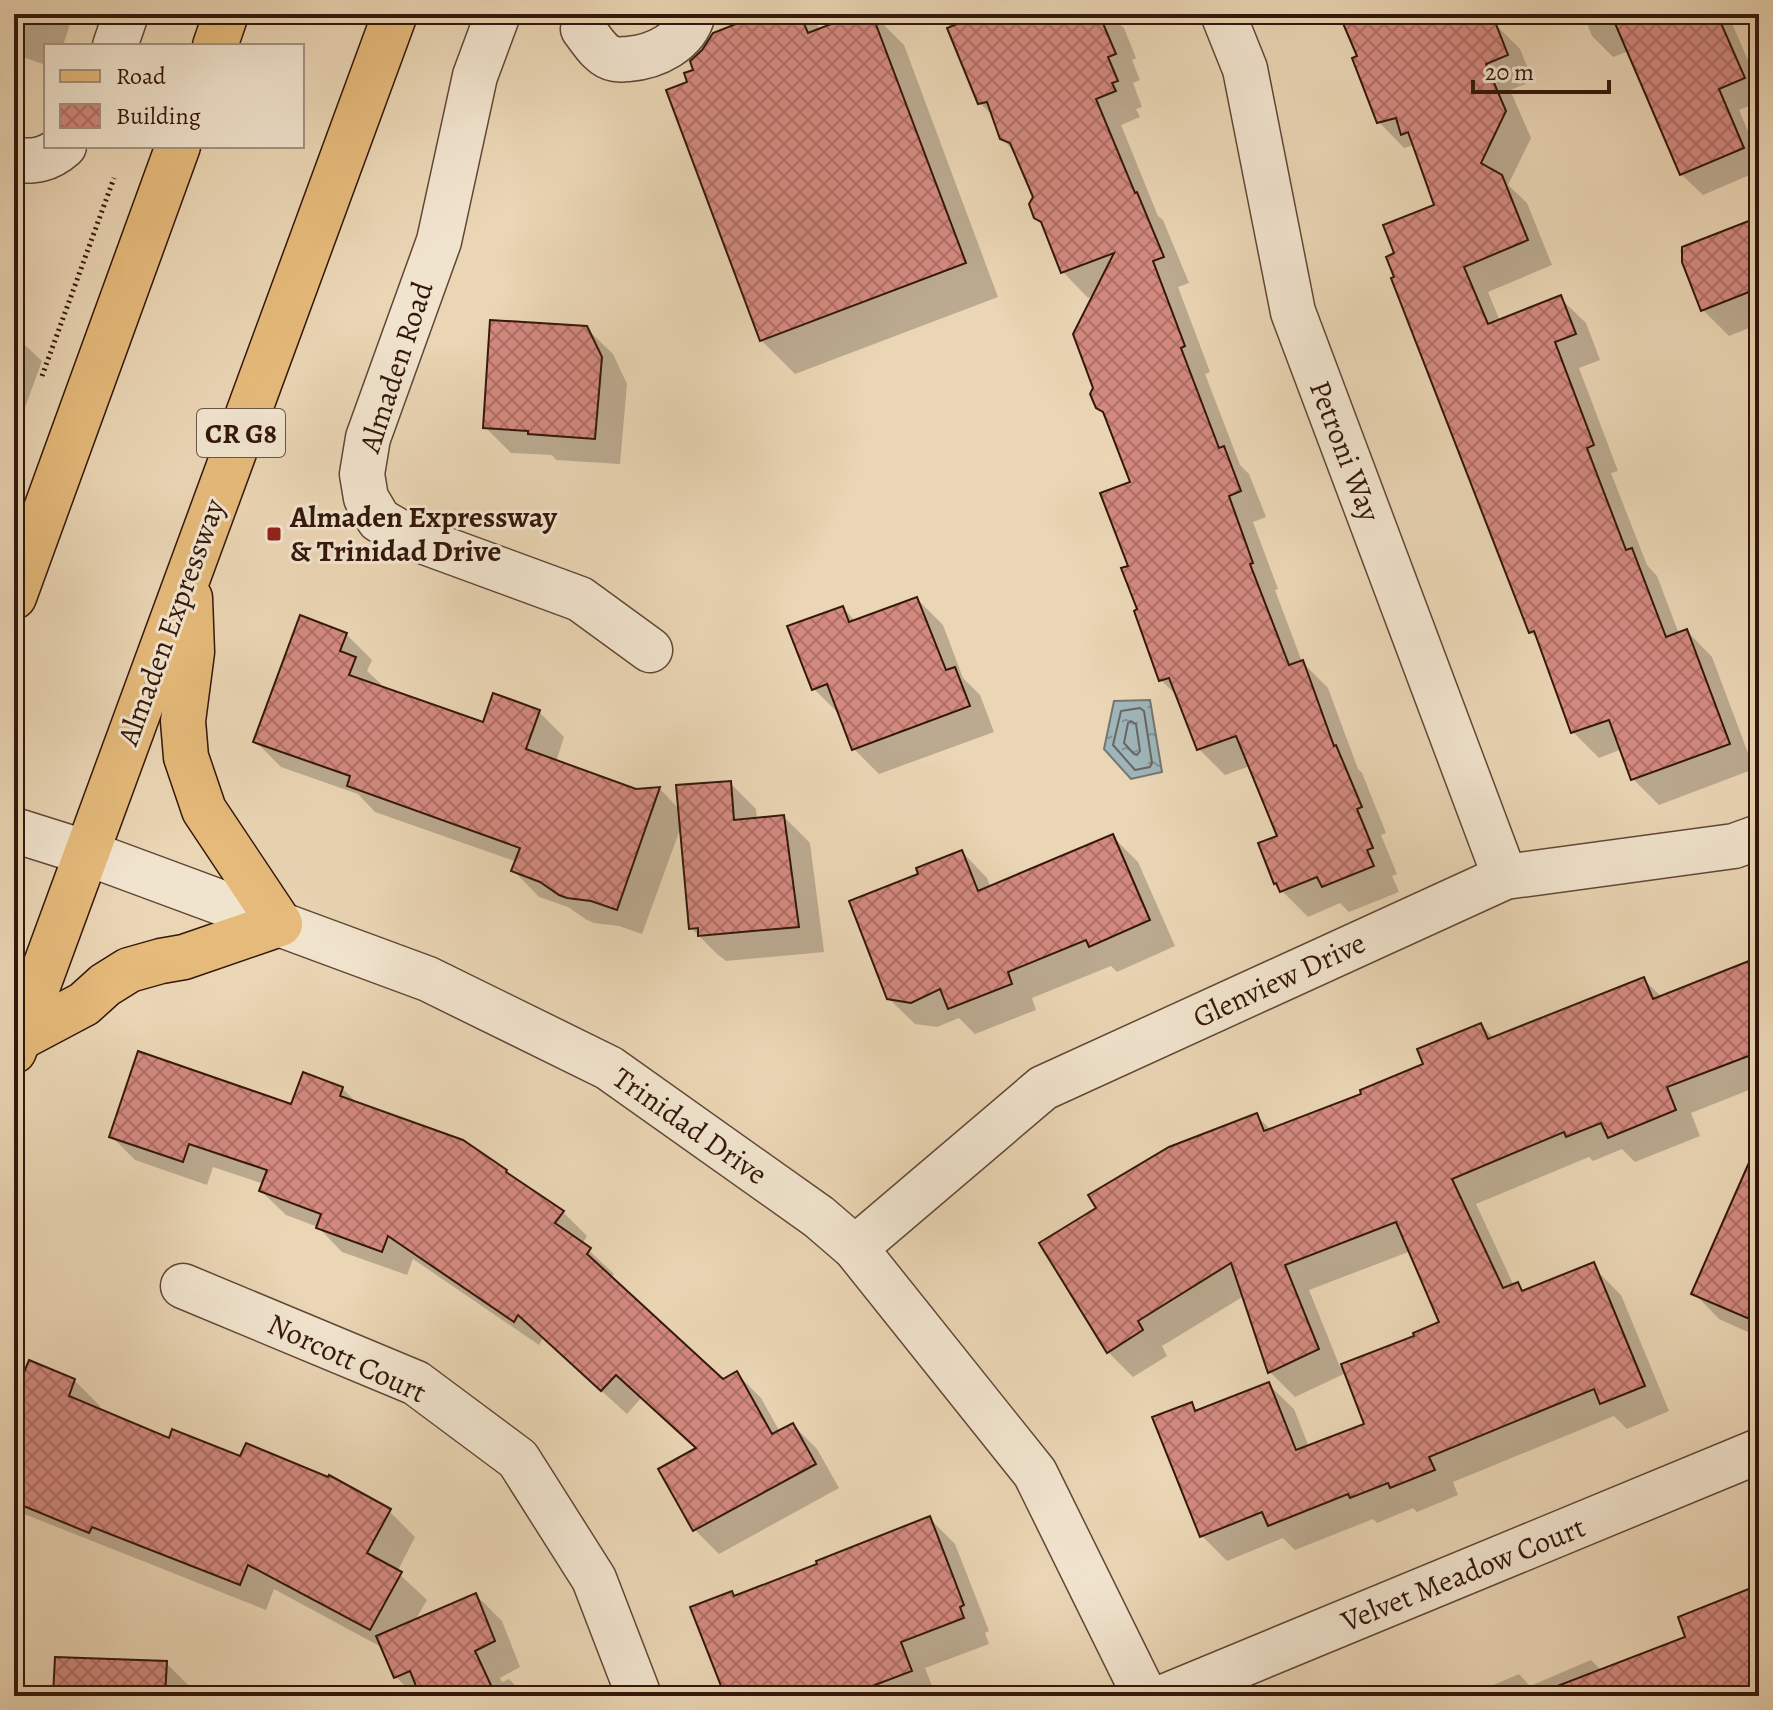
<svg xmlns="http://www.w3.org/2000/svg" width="1773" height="1710" font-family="Alegreya,serif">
	<defs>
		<pattern id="water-ripples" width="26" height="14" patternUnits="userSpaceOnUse" patternTransform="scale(2)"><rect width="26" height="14" fill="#9eb5b9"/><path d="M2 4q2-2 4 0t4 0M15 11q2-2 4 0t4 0" fill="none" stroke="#829295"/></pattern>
		<pattern id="building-cross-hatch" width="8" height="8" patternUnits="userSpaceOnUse" patternTransform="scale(2)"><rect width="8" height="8" fill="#d4897f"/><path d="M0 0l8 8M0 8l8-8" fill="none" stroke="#ad6f66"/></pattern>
	</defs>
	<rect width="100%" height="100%" fill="#ead5b4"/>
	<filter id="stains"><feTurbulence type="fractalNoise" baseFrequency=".0025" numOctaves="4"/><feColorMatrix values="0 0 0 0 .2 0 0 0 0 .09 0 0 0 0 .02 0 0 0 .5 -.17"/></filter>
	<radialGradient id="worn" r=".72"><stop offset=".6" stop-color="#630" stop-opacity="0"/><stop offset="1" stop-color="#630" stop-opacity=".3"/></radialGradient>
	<path fill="url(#water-ripples)" stroke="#747673" stroke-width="2" d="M1150,700L1162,772L1131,779L1104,749L1114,701Z"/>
	<g fill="#0003" fill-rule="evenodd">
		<path d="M14,14H73L63,46H46V65L14,54Z"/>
		<path d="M767,14H806L822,30L863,14H873L904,45L998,297L795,374L761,340L690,83L696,71Z"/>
		<path d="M944,14H1109L1124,28L1136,58L1132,60L1140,80L1133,83L1142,107L1136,109L1140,117L1121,125L1158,216L1163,220L1189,283L1178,287L1210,372L1205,374L1240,465L1249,474L1266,517L1253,522L1278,589L1275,590L1302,662L1328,688L1358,769L1362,773L1386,833L1381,835L1397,874L1392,876L1399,892L1349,912L1340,903L1308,917L1282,891L1280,886L1279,837L1250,766L1225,775L1199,749L1179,698L1161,680L1140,610L1130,567L1132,483L1107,416L1098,407L1095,388V295L1088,298L1063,272L1045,226L1036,217L1035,197L1016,153L1001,138L994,117L980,103Z"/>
		<path d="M1341,14H1458L1494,23L1520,49L1533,81L1510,90L1531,138L1508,185L1527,203L1552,265L1488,292L1500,321L1560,298L1586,323L1600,360L1579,368L1618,471L1611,473L1647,565L1657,576L1679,634L1687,631L1712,657L1754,769L1659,805L1633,779L1622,749L1599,758L1573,732L1539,640L1530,632L1396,278L1397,254L1437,206L1415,145L1404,148L1379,122L1359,57Z"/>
		<path d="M1583,14H1728L1759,86V102L1739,110L1759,157V171L1703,195L1681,174L1629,51L1613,57L1592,36Z"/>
		<path d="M1759,219V324L1729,336L1703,310L1680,250Z"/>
		<path d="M586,328L613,354L627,384L620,464L556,460L552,455L511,453L485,427Z"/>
		<path d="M14,335L42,361L22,416L14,413Z"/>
		<path d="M917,599L943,625L963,678L980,695L994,732L879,774L853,748L840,715L814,689L843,608L856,622Z"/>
		<path d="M346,634L372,660L367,671L381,684L380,688L484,724L539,712L564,737L556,762L636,791L660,789L680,810L730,783L756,809L757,820L784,817L810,843L824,952L726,961L717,954L691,928L682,824L642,934L619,926L594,923L587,920L568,907L539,897L514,871L517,862L375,812L358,794L281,767L255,741Z"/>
		<path d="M1112,836L1138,862L1175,946L1117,972L1111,966L1032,998L1036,1010L975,1034L959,1018L937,1027L915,1024L888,998L921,875L962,852L987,878L991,888Z"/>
		<path d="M1759,959V1086L1691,1113L1700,1136L1635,1162L1622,1149L1593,1161L1589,1157L1476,1204L1514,1286L1517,1285L1525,1292L1595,1269L1621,1295L1669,1411L1627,1429L1614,1416L1453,1482L1458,1495L1417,1512L1413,1508L1377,1523L1373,1519L1295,1550L1283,1538L1227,1561L1202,1536L1191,1404L1199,1412L1268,1384L1294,1409L1309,1447L1367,1425L1346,1373L1295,1397L1270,1372L1244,1296L1162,1346L1167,1356L1133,1377L1108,1352L1257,1116L1272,1131L1364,1095L1426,1065L1481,1025L1494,1038L1643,979L1662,997ZM1411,1251L1442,1323L1417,1337L1340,1367L1309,1290Z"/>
		<path d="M342,1088L358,1104L563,1212L587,1236L582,1244L614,1274L610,1279L723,1381L737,1374L761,1398L780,1432L793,1425L817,1449L839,1488L719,1554L695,1530L661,1470L698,1449L641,1398L627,1414L543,1338L539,1345L413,1259L407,1275L342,1252L318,1227L286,1215L261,1191L264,1184L213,1167L207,1185L135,1160L111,1136L292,1107Z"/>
		<path d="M1759,1200V1337L1719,1319L1694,1293Z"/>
		<path d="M74,1380L100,1406L99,1410L170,1440L241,1459L389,1511L415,1537L397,1572L427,1600L414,1622L476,1595L502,1621L520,1667L500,1678L502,1682L509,1679L526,1696H415L396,1677L383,1648L274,1589L266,1610L14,1510V1402Z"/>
		<path d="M929,1518L955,1544L989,1631L985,1633L989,1644L925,1668L936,1696H727L735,1598Z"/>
		<path d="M1750,1591L1759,1599V1696H1478L1477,1692L1519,1674L1530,1686L1591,1660L1602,1671L1688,1638Z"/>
		<path d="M166,1663L192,1689V1696H55Z"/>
	</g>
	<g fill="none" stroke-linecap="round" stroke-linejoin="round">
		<g stroke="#696662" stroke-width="2">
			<path d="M1140,708L1144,711L1152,763L1150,767L1135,770L1113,745L1121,711Z"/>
			<path d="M1131,721L1136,724L1140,751L1137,755L1134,754L1124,743L1128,723Z"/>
		</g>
	</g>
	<g fill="url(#building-cross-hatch)" stroke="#34170b" stroke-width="2">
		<path d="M761,14H800L808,33L857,14H872L966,263L760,341L666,90L687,82L684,73L693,70L690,61L702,50L713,33Z"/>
		<path d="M982,14H1099L1116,54L1108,57L1118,81L1112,83L1116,91L1096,99L1135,193L1137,192L1164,257L1153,261L1185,346L1181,348L1219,448L1224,446L1241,491L1229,496L1253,563L1250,564L1289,665L1303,660L1334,746L1336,745L1362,807L1357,809L1373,848L1367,850L1374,866L1322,887L1317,877L1280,892L1276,883L1274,884L1258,843L1277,836L1236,736L1197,750L1169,678L1159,681L1134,611L1137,609L1121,568L1128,566L1100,493L1130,482L1103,412L1096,408L1090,394L1093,388L1073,334L1114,253L1061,273L1041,222L1034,218L1029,204L1033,197L1010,143L1000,139L987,102L978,104L947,28Z"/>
		<path d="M1339,14H1492L1508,55L1486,64L1506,111L1481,163L1502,175L1528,240L1464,267L1488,324L1561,295L1576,334L1555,342L1594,445L1587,448L1626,550L1632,548L1666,637L1687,629L1730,744L1631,780L1609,720L1571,733L1534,631L1529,633L1391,278L1394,277L1386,257L1394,253L1383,225L1434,205L1408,132L1401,135L1396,118L1377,123L1352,58L1357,56Z"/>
		<path d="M1611,14H1717L1745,78L1719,89L1744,148L1680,175Z"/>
		<path d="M1759,217V288L1701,311L1682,262V247Z"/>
		<path d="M490,320L587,326L602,357L595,439L528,434V431L483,428Z"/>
		<path d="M917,597L946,670L955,667L970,706L852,750L827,684L812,690L787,626L843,606L849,622Z"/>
		<path d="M300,615L347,633L340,651L356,657L349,675L483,722L493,693L540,710L526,749L636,789L660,787L617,910L591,901L567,898L559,895L540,882L511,871L520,848L347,786L350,776L253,742Z"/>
		<path d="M731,781L734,820L784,815L799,927L698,936V928L689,929L676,785Z"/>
		<path d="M1113,834L1150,920L1089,947L1086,940L1008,972L1012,984L948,1009L940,989L911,1003L887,999L849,901L918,874L916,868L962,850L978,891Z"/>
		<path d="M1759,957V1052L1667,1087L1676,1110L1608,1138L1601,1123L1566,1137L1564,1132L1452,1179L1503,1288L1518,1282L1522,1291L1594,1262L1645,1386L1600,1404L1594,1389L1429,1457L1435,1470L1390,1488L1388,1483L1350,1498L1348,1494L1268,1526L1262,1512L1200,1537L1152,1417L1192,1402L1195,1411L1269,1382L1296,1450L1364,1424L1341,1364L1414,1336L1413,1333L1439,1322L1396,1222L1285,1265L1319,1349L1268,1373L1231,1263L1138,1321L1143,1330L1107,1353L1039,1243L1096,1208L1088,1195L1169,1147L1257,1113L1264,1131L1361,1094L1360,1090L1423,1064L1417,1049L1481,1023L1488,1039L1644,977L1653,999Z"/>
		<path d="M138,1051L291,1104L303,1072L343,1087L340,1096L463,1140L507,1170L506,1172L564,1211L555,1223L591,1248L587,1254L723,1379L737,1371L772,1434L793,1423L816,1464L693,1531L658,1469L696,1448L616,1375L601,1391L518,1315L514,1322L388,1236L382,1252L316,1228L321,1214L259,1191L267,1170L189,1144L183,1162L109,1137Z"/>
		<path d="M1759,1140V1323L1691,1294Z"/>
		<path d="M29,1360L75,1379L69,1396L169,1438L172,1429L240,1456L246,1443L328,1477L329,1475L391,1509L367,1553L402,1572L370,1630L248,1565L240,1585L92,1527L89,1533L14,1502V1397Z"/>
		<path d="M930,1516L964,1605L960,1607L964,1618L901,1642L912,1671L846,1696H725L690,1607L732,1591L734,1596L817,1564L816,1561Z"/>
		<path d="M1751,1588L1759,1610V1684L1727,1696H1540L1539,1693L1685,1637L1678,1617Z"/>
		<path d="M476,1593L495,1641L475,1651L496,1696H420L410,1671L394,1678L376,1636Z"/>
		<path d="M55,1657L167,1661L165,1696H53Z"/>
	</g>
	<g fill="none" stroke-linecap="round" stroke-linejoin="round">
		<defs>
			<g id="minor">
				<path d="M498,14L475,76L439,241L368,438L362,474L366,498L379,520L403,534L580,599L650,650"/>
				<path d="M1223,14L1245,69L1293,312L1505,877"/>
				<path d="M583,29C591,39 601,57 615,59C619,60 624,59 628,59C655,57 686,42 693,14"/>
				<path d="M115,46L126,14"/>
				<path d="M14,160C35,162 48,160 64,146"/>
				<path d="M14,830L87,853L428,979L609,1068L819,1217L855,1248L1035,1473L1145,1696"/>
				<path d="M855,1248L1043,1088L1505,877L1734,846L1759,837"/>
				<path d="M183,1286L416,1383L518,1459L594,1579L639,1696"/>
				<path d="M1166,1696L1759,1451"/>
			</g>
			<g id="major">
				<path d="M215,46L226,14"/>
				<path d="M14,597L178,146"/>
				<path d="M18,1039L84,1004L105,985L129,970L161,961L184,957L280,924L204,810L186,757L183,721L192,652L190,598"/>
				<path d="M14,1051L395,14"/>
			</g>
		</defs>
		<use href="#minor" stroke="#624635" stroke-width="47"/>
		<use href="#major" stroke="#34170b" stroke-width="47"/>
		<path stroke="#34170b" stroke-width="5" stroke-dasharray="2 4" stroke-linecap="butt" d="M42,376L114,178"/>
		<use href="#minor" stroke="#f1e4ce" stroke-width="44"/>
		<use href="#major" stroke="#e5ba7a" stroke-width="44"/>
	</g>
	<rect fill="#8f2418" stroke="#f1e4ce" stroke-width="3" x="266" y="526" width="16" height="16" rx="4"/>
	<g text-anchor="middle" stroke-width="6" stroke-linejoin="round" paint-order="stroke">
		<rect fill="#f1e4ce" stroke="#6d5446" stroke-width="2" x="197" y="409" width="88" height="48" rx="6"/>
		<g font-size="28" font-weight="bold" fill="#34170b">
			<text x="241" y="443">CR G8</text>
		</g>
		<g font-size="30" fill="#34170b" stroke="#f1e4ce">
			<text transform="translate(396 367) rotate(-72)" y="10">Almaden Road</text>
			<text transform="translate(1345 451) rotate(69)" y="10">Petroni Way</text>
			<text transform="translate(171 622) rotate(-70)" y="10">Almaden Expressway</text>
			<text transform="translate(1279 980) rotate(-25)" y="10">Glenview Drive</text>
			<text transform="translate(690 1126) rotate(35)" y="10">Trinidad Drive</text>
			<text transform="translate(347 1358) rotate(25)" y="10">Norcott Court</text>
			<text transform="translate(1463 1574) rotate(-22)" y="10">Velvet Meadow Court</text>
		</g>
		<g font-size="30" font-weight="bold" fill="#34170b" stroke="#f1e4ce" text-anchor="start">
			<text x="290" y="527">Almaden Expressway<tspan x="290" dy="34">&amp; Trinidad Drive</tspan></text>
		</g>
	</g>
	<rect width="1773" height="1710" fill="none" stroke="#ead5b4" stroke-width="48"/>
	<rect x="16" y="16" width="1741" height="1678" fill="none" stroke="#34170b" stroke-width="4"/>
	<rect x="24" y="24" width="1725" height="1662" fill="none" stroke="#34170b" stroke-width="2"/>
	<rect x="44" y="44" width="260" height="104" fill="#f1e4ce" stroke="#a59280" stroke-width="2"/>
	<rect x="60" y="70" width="40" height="12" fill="#e5ba7a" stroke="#a59280" stroke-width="2"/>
	<text x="116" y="84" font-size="24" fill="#34170b">Road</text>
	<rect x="60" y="104" width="40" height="24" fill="url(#building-cross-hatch)" stroke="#a59280" stroke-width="2"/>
	<text x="116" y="124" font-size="24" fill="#34170b">Building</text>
	<path d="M1473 80v12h136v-12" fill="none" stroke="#34170b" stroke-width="4"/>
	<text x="1485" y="80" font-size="24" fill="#34170b" stroke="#f1e4ce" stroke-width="6" paint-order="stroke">20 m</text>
	<rect width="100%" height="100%" filter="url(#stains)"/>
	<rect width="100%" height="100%" fill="url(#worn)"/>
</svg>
